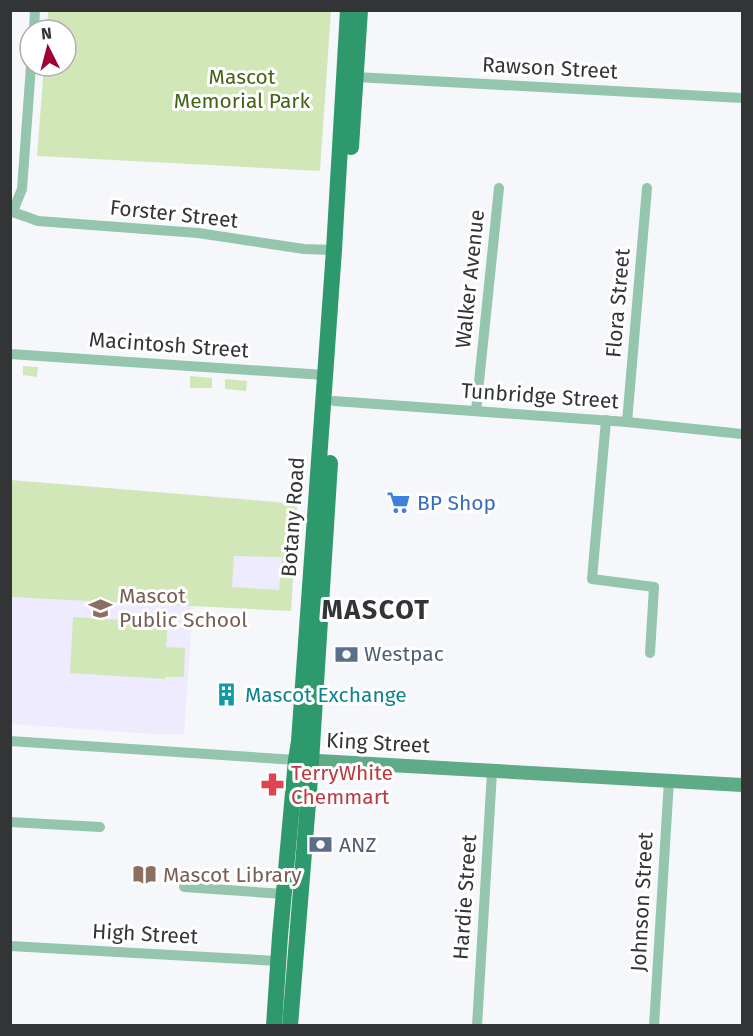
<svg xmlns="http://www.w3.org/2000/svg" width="753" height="1036" font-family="'Fira Sans',sans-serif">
	<rect width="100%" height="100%" fill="#f6f7fb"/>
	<path fill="#edebfd" d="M10,480L298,503L291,611L193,605L184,734H153L11,724Z"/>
	<g fill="#d1e7b8" fill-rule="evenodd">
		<path d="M48,11H331L320,171L37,156L44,66H66V30H47Z"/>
		<path d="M23,366L38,367L37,377L23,375Z"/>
		<path d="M190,376L212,378V388H190Z"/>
		<path d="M225,379L247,381L246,391L225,389Z"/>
		<path d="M10,480L297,504L291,611L11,597ZM284,535L279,590L232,587L234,556L281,557Z"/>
		<path d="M73,617L168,623L166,647L185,648L184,677H165V679L70,673Z"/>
	</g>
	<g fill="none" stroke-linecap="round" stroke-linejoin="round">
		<g stroke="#95c5ac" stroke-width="10">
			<path d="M34,30L35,10"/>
			<path d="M356,77L742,98"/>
			<path d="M10,211L38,221L198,233L304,249L334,250"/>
			<path d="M13,211L22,189L31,66"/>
			<path d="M10,354L325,375"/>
			<path d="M334,401L627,422L742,434"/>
			<path d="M476,411L499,188"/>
			<path d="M606,420L592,579L654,587L650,653"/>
			<path d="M627,422L647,188"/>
			<path d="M10,741L296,760"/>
			<path d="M10,822L100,827"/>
			<path d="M184,887L284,894"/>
			<path d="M10,946L278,961"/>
			<path d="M477,1026L492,772"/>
			<path d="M654,1026L669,780"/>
		</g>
		<path stroke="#5fab88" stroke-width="14" d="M301,760L742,785"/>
		<g stroke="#2d996d" stroke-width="16">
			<path d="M351,147L360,10"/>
			<path d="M274,1026L280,936L296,760L299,741L334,250L348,10"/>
			<path d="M290,1026L310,778L330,463"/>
		</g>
	</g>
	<defs>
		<symbol id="supermarket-bare" viewBox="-9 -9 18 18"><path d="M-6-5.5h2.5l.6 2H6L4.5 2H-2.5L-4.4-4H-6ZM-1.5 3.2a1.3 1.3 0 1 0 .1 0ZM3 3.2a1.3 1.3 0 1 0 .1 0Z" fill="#3f7fe0" stroke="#fff" stroke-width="2.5" paint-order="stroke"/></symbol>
		<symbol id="school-bare" viewBox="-9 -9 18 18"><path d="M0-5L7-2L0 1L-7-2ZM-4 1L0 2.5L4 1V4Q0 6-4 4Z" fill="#8d6e63" stroke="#fff" stroke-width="2.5" paint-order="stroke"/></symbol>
		<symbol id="bank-bare" viewBox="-9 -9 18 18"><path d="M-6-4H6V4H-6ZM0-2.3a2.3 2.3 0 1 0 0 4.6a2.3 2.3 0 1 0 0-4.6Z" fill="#5c6f8a" stroke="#fff" stroke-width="2.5" paint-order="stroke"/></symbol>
		<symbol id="building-bare" viewBox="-9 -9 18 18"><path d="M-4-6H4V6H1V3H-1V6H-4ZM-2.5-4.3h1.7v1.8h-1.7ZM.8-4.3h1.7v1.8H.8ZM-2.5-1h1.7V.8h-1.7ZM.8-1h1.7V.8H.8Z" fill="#0f9aa8" stroke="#fff" stroke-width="2.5" paint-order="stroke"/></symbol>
		<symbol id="pharmacy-bare" viewBox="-9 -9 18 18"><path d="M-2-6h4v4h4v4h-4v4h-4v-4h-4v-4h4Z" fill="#e0444e" stroke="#fff" stroke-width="2.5" paint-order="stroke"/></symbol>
		<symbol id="library-bare" viewBox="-9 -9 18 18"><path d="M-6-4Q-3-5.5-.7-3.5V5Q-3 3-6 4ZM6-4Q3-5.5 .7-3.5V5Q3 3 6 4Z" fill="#8d6e63" stroke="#fff" stroke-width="2.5" paint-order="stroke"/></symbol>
	</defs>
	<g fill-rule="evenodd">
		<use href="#supermarket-bare" x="382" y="486" width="33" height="33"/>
		<use href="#school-bare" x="84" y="592" width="33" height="33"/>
		<use href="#bank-bare" x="330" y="638" width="33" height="33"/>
		<use href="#building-bare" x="210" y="678" width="33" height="33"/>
		<use href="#pharmacy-bare" x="256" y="768" width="33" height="33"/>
		<use href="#bank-bare" x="304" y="828" width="33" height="33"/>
		<use href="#library-bare" x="128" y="858" width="33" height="33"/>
	</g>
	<g text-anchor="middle" stroke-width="6" stroke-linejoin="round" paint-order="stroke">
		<g font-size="21" fill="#333435" stroke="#fff">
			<text transform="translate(550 68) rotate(3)" y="7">Rawson Street</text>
			<text transform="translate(174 214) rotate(6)" y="7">Forster Street</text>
			<text transform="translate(470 279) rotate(-84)" y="7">Walker Avenue</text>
			<text transform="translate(618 303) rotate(-85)" y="7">Flora Street</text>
			<text transform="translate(169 345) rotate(4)" y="7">Macintosh Street</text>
			<text transform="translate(540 396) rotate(4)" y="7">Tunbridge Street</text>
			<text transform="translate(293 517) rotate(-86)" y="7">Botany Road</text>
			<text transform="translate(378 743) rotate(3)" y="7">King Street</text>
			<text transform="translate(465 897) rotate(-86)" y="7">Hardie Street</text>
			<text transform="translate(642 902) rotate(-87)" y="7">Johnson Street</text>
			<text transform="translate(145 934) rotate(3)" y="7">High Street</text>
		</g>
		<g font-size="21" fill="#456316" stroke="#fff">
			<text x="242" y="84">Mascot<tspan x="242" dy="24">Memorial Park</tspan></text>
		</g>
		<g font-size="21" fill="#366cbe" stroke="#fff" text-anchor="start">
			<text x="417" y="510">BP Shop</text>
		</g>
		<g font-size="21" fill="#785e54" stroke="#fff" text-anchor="start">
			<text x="119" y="603">Mascot<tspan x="119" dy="24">Public School</tspan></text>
			<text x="163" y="882">Mascot Library</text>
		</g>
		<g font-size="21" fill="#4e5e75" stroke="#fff" text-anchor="start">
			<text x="364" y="661">Westpac</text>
			<text x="339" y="852">ANZ</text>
		</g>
		<g font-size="21" fill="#0d838f" stroke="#fff" text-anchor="start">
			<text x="245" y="702">Mascot Exchange</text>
		</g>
		<g font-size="21" fill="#be3a42" stroke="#fff" text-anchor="start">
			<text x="291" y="780">TerryWhite<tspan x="291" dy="24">Chemmart</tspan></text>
		</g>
		<g font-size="27" font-weight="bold" letter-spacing="1.5" fill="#333435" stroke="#fff">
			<text x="376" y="619">MASCOT</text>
		</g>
	</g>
	<rect width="753" height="1036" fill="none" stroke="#333435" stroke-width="24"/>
	<g transform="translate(48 48) rotate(354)"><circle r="28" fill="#ffffff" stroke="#adaeae" stroke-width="1.5"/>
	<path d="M0-4.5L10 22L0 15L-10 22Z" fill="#a10039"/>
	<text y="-9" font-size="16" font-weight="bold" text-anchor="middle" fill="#333435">N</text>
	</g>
</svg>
